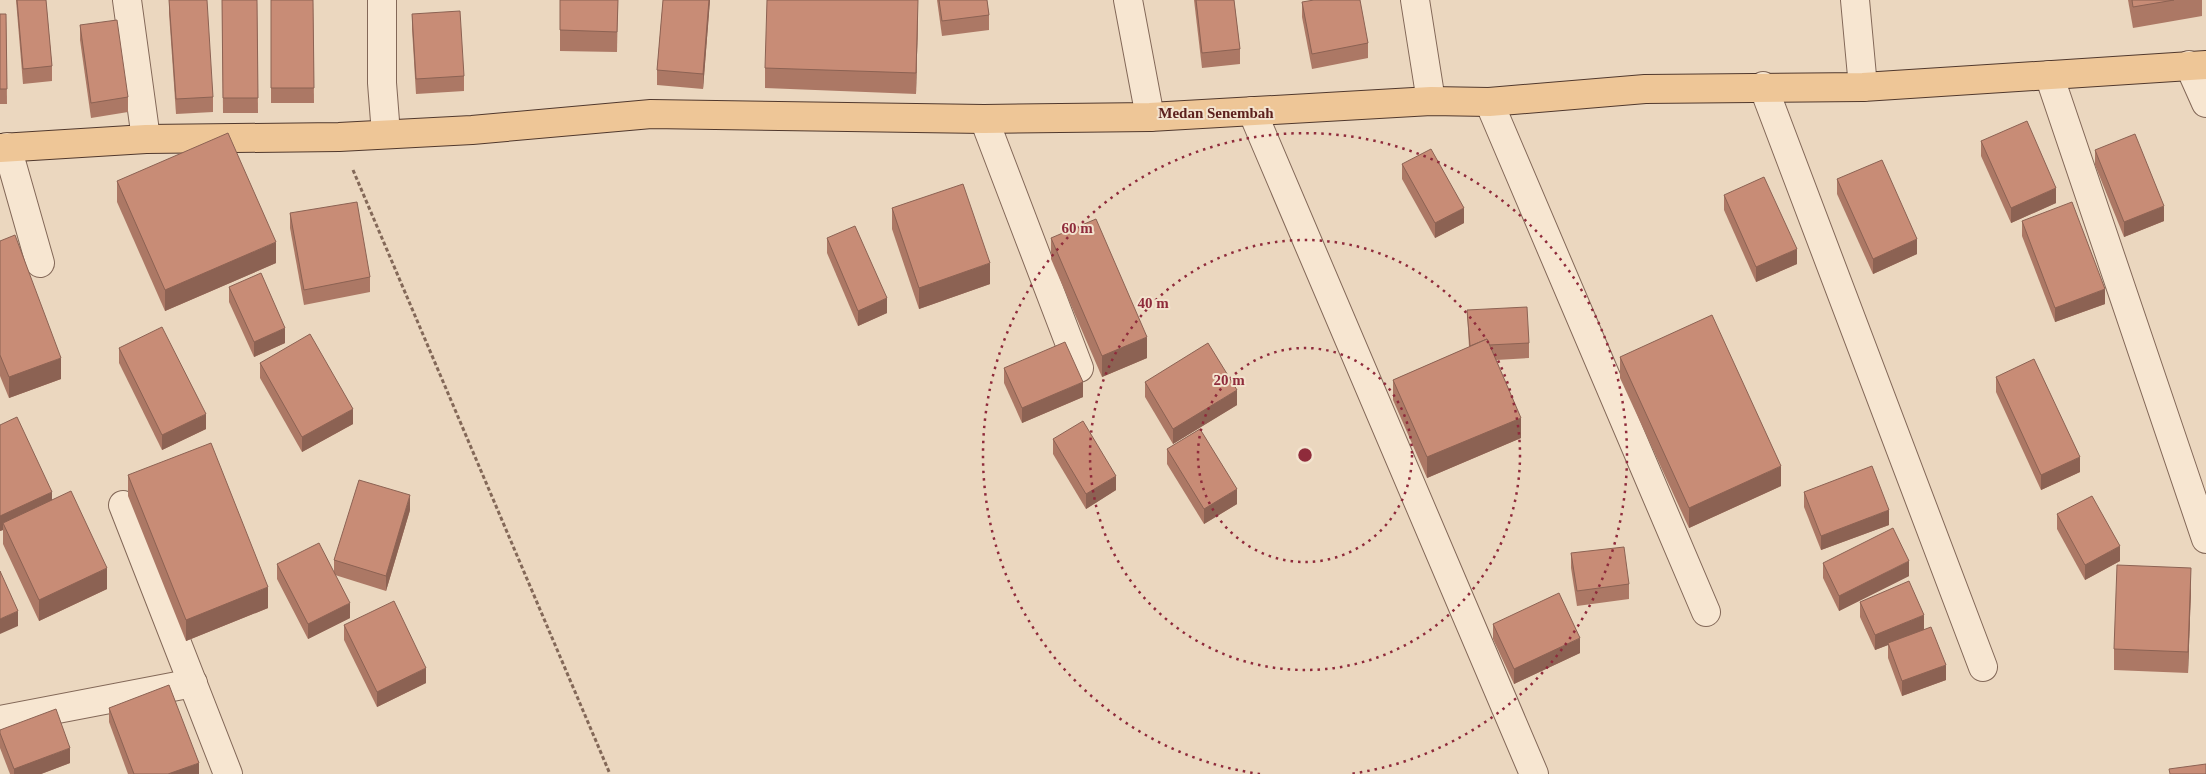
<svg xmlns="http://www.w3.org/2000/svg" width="2206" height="774" font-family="'Times New Roman',serif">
	<rect width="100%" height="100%" fill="#ebd7bf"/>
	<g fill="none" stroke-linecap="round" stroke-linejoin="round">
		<defs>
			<g id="minor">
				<path d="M127,0L146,139"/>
				<path d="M382,0V83L386,134"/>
				<path d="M1128,0L1150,117"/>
				<path d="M1415,0L1431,101"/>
				<path d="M1855,0L1863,87"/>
				<path d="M2189,65L2206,103"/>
				<path d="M2049,75L2206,539"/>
				<path d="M1763,86L1983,667"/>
				<path d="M1489,102L1706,612"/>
				<path d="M1252,111L1534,774"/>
				<path d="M984,119L1079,368"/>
				<path d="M7,147L40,263"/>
				<path d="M123,505L228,774"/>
				<path d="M0,720L193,683"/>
			</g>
			<path id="major" d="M0,148L146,139L339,137L472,130L651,114L984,119L1150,117L1431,101L1489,102L1645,89L1863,87L2206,65"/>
		</defs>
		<use href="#minor" stroke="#836858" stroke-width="30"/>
		<use href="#major" stroke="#50382d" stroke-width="30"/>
		<path stroke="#836858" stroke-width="3" stroke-dasharray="4 2.5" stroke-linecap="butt" d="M353,170L610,774"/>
		<use href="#minor" stroke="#f7e6d1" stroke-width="28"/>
		<use href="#major" stroke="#eec697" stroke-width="28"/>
	</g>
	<g fill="#ac7865">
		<path d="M16,0H46L52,66V81L23,84Z"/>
		<path d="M169,0L213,97V112L176,114L169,13Z"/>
		<path d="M222,0H257L258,113H223Z"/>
		<path d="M271,0H313L314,103H271Z"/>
		<path d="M560,0H618L617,52L560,51Z"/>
		<path d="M663,0H710L703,89L657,85V70Z"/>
		<path d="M937,0H987L989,15V30L942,36Z"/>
		<path d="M1194,0H1234L1240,49V64L1202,68Z"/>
		<path d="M2128,0H2202V16L2133,28Z"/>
		<path d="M1302,2L1368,43V58L1312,69L1302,17Z"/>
		<path d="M0,14H6L7,104H0Z"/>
		<path d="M412,14L464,76V91L416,94L412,29Z"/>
		<path d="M918,16L916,94L765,88V68Z"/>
		<path d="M80,25L128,97V112L91,118L80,40Z"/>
		<path d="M1981,141L2056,203L2011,223L1981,156Z"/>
		<path d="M2095,150L2164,221L2124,237L2095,165Z"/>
		<path d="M1402,164L1464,223L1435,238L1402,179Z"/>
		<path d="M1837,179L1917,254L1873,274L1837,194Z"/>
		<path d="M117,181L276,263L165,311L117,202Z"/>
		<path d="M1724,195L1797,264L1756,282L1724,210Z"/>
		<path d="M892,208L990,284L919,309L892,229Z"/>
		<path d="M290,213L370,277V292L304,305L290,228Z"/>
		<path d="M2022,221L2105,304L2055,322L2022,236Z"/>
		<path d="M827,238L887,313L858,326L827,253Z"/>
		<path d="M1051,238L1147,358L1102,377L1051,259Z"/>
		<path d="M0,241L61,379L9,398L0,376Z"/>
		<path d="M229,287L285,343L254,357L229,302Z"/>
		<path d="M1467,310L1529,343V358L1496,360L1521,438L1427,478L1393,400V380L1469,347Z"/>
		<path d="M119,348L206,429L162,450L119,363Z"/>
		<path d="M1620,357L1781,486L1689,528L1620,378Z"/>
		<path d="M260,363L353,424L302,452L260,378Z"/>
		<path d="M1004,368L1083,397L1022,423L1004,383Z"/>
		<path d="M1996,377L2080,472L2041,490L1996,392Z"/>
		<path d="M1145,382L1237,405L1173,444L1145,397Z"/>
		<path d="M0,425L52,500L107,589L39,621L3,544V530L0,531Z"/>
		<path d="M1053,439L1116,490L1086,509L1053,454Z"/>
		<path d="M1167,449L1237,504L1204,524L1167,464Z"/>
		<path d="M128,475L268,608L186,641L128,496Z"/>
		<path d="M1804,492L1889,525L1821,550L1804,507Z"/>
		<path d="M410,510L386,591L335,575L350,618L308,639L277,579V564L334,573V560Z"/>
		<path d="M2057,514L2120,561L2085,580L2057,529Z"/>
		<path d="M1571,553L1629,584V599L1577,606L1571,568Z"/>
		<path d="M1823,563L1909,576L1839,611L1823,578Z"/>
		<path d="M2191,589L2188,673L2114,670V649Z"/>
		<path d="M1860,602L1924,630L1946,680L1902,696L1888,658V645L1875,650L1860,617Z"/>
		<path d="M1493,624L1580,653L1514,684L1493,639Z"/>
		<path d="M344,625L426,683L377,707L344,640Z"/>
		<path d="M109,708L199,774H128L109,722Z"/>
		<path d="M0,730L70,763L41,774H10L0,748Z"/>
	</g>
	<g fill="#8c6253">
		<path d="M709,0H710L703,89V74Z"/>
		<path d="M918,0V16L916,94V73Z"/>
		<path d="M2056,188V203L2011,223V208Z"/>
		<path d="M2164,206V221L2124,237V222Z"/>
		<path d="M1464,208V223L1435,238V223Z"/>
		<path d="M1917,239V254L1873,274V259Z"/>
		<path d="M276,242V263L165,311V290Z"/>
		<path d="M1797,249V264L1756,282V267Z"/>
		<path d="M990,263V284L919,309V288Z"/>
		<path d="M2105,289V304L2055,322V308Z"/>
		<path d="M887,298V313L858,326V311Z"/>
		<path d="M285,328V343L254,357V342Z"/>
		<path d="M1147,337V358L1102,377V356Z"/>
		<path d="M61,358V379L9,398V377Z"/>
		<path d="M1083,382V397L1022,423V408Z"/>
		<path d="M1237,390V405L1173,444V429Z"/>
		<path d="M353,409V424L302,452V437Z"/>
		<path d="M206,414V429L162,450V435Z"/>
		<path d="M1521,418V438L1427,478V457Z"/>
		<path d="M2080,457V472L2041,490V475Z"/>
		<path d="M1781,466V486L1689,528V508Z"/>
		<path d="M1116,476V490L1086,509V494Z"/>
		<path d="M1237,489V504L1204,524V509Z"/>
		<path d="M52,492V507L3,523V530L0,531V516Z"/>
		<path d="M410,495V510L386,591V576Z"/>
		<path d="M1889,510V525L1821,550V536Z"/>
		<path d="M2120,546V561L2085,580V565Z"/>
		<path d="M1909,561V576L1839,611V596Z"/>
		<path d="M107,568V589L39,621V600Z"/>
		<path d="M2191,568V589L2188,673V652Z"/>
		<path d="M268,587V608L186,641V620Z"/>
		<path d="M350,603V618L308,639V624Z"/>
		<path d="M18,611V626L0,634V619Z"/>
		<path d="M1924,615V630L1888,643V645L1875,650V635Z"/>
		<path d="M1580,638V653L1514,684V669Z"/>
		<path d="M1946,665V680L1902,696V681Z"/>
		<path d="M426,668V683L377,707V692Z"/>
		<path d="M70,748V763L41,774H14V769Z"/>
		<path d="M199,763V774H168Z"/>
	</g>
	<g fill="#c88c76" stroke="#8c6253">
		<path d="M17,0H46L52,66L23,69Z"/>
		<path d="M169,0H207L213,97L176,99Z"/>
		<path d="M222,0H257L258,98H223Z"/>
		<path d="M271,0H313L314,88H271Z"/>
		<path d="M560,0H618L617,32L560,30Z"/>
		<path d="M663,0H709L703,74L657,70Z"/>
		<path d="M767,0H918L916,73L765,68Z"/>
		<path d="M939,0H987L989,15L942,21Z"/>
		<path d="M1196,0H1234L1240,49L1202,53Z"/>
		<path d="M1314,0H1360L1368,43L1312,54L1302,2Z"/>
		<path d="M2132,0H2174L2133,7Z"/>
		<path d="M460,11L464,76L416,79L412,14Z"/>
		<path d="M0,14H6L7,89H0Z"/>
		<path d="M117,20L128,97L91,103L80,25Z"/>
		<path d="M2027,121L2056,188L2011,208L1981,141Z"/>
		<path d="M228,133L276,242L165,290L117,181Z"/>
		<path d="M2135,134L2164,206L2124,222L2095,150Z"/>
		<path d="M1431,149L1464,208L1435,223L1402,164Z"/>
		<path d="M1882,160L1917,239L1873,259L1837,179Z"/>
		<path d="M1764,177L1797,249L1756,267L1724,195Z"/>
		<path d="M963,184L990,263L919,288L892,208Z"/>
		<path d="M357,202L370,277L304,290L290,213Z"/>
		<path d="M2072,202L2105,289L2055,308L2022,221Z"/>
		<path d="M1096,219L1147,337L1102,356L1051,238Z"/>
		<path d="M855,226L887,298L858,311L827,238Z"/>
		<path d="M15,235L61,358L9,377L0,355V241Z"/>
		<path d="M261,273L285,328L254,342L229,287Z"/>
		<path d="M1527,307L1529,343L1489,345L1487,339L1470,346L1467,310Z"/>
		<path d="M1712,315L1781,466L1689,508L1620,357Z"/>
		<path d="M162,327L206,414L162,435L119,348Z"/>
		<path d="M310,334L353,409L302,437L260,363Z"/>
		<path d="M1487,339L1521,418L1427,457L1393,380Z"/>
		<path d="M1065,342L1083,382L1022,408L1004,368Z"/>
		<path d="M1208,343L1237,390L1173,429L1145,382Z"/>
		<path d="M2034,359L2080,457L2041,475L1996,377Z"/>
		<path d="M17,417L52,492L0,516V425Z"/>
		<path d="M1083,421L1116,476L1086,494L1053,439Z"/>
		<path d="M1200,429L1237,489L1204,509L1167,449Z"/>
		<path d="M211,443L268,587L186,620L128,475Z"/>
		<path d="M1872,466L1889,510L1821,536L1804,492Z"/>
		<path d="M359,480L410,495L386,576L334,560Z"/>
		<path d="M71,491L107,568L39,600L3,523Z"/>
		<path d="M2092,496L2120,546L2085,565L2057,514Z"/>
		<path d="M1893,528L1909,561L1839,596L1823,563Z"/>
		<path d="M319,543L350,603L308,624L277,564Z"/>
		<path d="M1624,547L1629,584L1577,591L1571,553Z"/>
		<path d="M2117,565L2191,568L2188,652L2114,649Z"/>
		<path d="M0,571L18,611L0,619Z"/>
		<path d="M1909,581L1924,615L1875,635L1860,602Z"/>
		<path d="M1559,593L1580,638L1514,669L1493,624Z"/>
		<path d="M394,601L426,668L377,692L344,625Z"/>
		<path d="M1931,627L1946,665L1902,681L1888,643Z"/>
		<path d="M169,685L199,763L168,774H134L109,708Z"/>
		<path d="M56,709L70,748L14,769L0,733V730Z"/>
		<path d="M2206,764V774H2170L2169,769Z"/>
	</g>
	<g fill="none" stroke="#8f2b3b" stroke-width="2.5" stroke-dasharray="2.5 5">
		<circle cx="1305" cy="455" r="107"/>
		<circle cx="1305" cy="455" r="215"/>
		<path d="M1260 774A322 322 0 1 1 1350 774"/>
	</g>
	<g text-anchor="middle" stroke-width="4" stroke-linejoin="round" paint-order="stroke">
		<g font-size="15" font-weight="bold" fill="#5d211e" stroke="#f3e3ce">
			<text x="1216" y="118">Medan Senembah</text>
		</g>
	</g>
	<circle cx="1305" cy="455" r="8" fill="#8f2b3b" stroke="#f3e3ce" stroke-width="2.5"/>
	<g font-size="15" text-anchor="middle" font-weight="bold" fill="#8f2b3b" stroke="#f3e3ce" stroke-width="4" stroke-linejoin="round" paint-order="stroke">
		<text x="1077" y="233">60 m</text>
		<text x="1153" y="308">40 m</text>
		<text x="1229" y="385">20 m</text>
	</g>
</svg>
